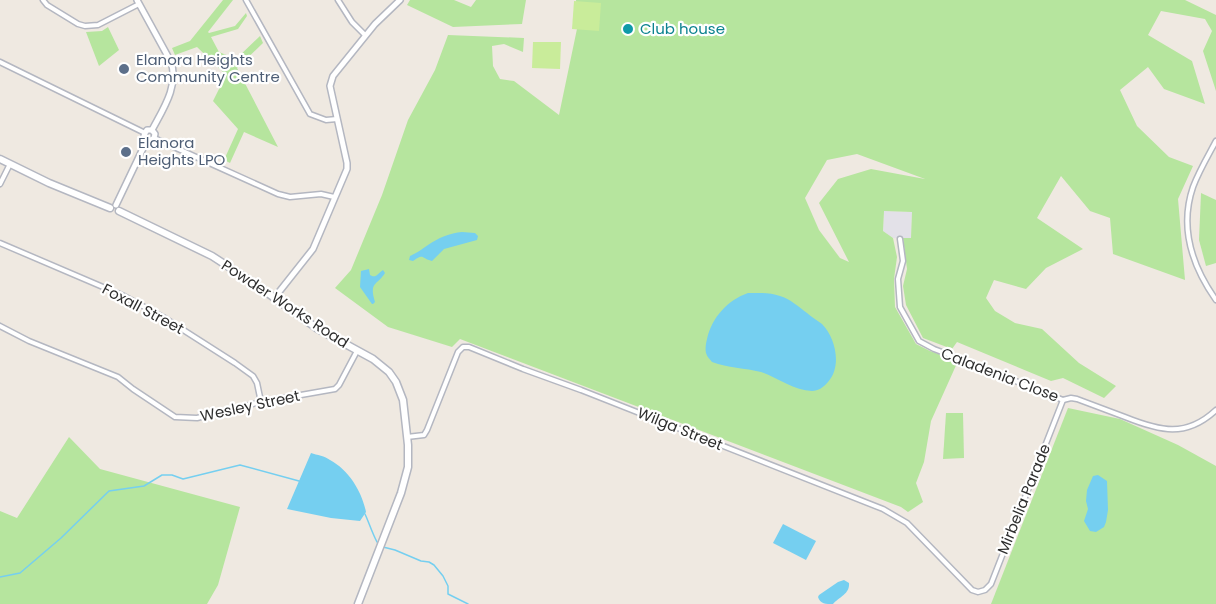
<svg xmlns="http://www.w3.org/2000/svg" width="1216" height="604" font-family="Poppins,sans-serif">
	<rect width="100%" height="100%" fill="#efe9e1"/>
	<path fill="#e3e1e8" d="M884,211L912,212L911,239L893,238L883,231Z"/>
	<g fill="#b6e59e" fill-rule="evenodd">
		<path d="M223,0H233L208,32L209,33L235,26L246,13L247,16L238,29L211,37L219,52L236,59L260,36L263,43L237,68L278,147L244,132L230,163L224,160L238,129L213,101L226,75L197,47L175,55L172,48L190,41Z"/>
		<path d="M410,0H454L471,7L476,0H526L522,24L453,27L407,5Z"/>
		<path d="M576,0H1185L1216,15V91L1203,51L1212,31L1205,19L1161,11L1148,35L1192,61L1205,104L1164,89L1148,67L1120,90L1137,126L1169,157L1193,166L1178,199L1185,280L1113,254L1110,218L1090,211L1061,176L1037,218L1083,249L1046,268L1026,289L994,280L986,298L995,311L1015,323L1042,329L1079,363L1116,386L1104,398L1063,378L1051,381L957,342L952,349L923,338L906,305L903,286L907,269L903,238H911L912,212L884,211L883,231L893,238L897,257L894,279L895,307L916,344L930,351L958,361L931,421L924,462L916,483L923,502L908,512L901,507L460,339L452,347L388,327L335,288L351,270L382,195L408,120L435,70L448,35L524,38L523,52L504,44L492,46L493,66L500,79L514,81L559,115L578,24ZM857,154L925,179L871,169L838,179L819,203L849,262L840,258L819,230L805,198L827,160Z"/>
		<path d="M108,27L119,50L99,66L86,32L102,31Z"/>
		<path d="M1201,193L1216,200V263L1206,266L1199,240Z"/>
		<path d="M1068,408L1120,419L1178,445L1216,466V604H991Z"/>
		<path d="M946,413H963L964,458L943,459Z"/>
		<path d="M69,437L100,469L240,507L218,585L207,604H0V511L17,518Z"/>
	</g>
	<g fill="#c9ec9a">
		<path d="M574,1L601,3L599,31L572,29Z"/>
		<path d="M533,42H561L560,69L532,68Z"/>
	</g>
	<g fill="#75cff0">
		<path d="M462,232L475,233L478,236L477,240L444,249L432,261C421,258 424,253 413,261L409,260L410,256C417,253 422,249 428,245C438,238 450,233 462,232Z"/>
		<path d="M369,269L370,275C376,279 378,273 383,270L385,273C377,286 369,281 375,302L373,304H372L360,287L361,271Z"/>
		<path d="M748,293C759,293 770,292 780,296C790,299 799,307 807,313C811,317 817,320 822,324C836,338 842,367 828,382C824,387 818,391 812,391C794,391 778,378 761,372C745,368 728,368 712,362C710,359 707,357 706,353C705,349 706,343 707,339C712,317 728,300 748,293Z"/>
		<path d="M311,453C317,455 325,456 330,460C349,470 362,492 366,512L360,521L331,518L287,509Z"/>
		<path d="M1098,475L1107,481L1108,510L1106,522L1104,527L1096,532L1090,531L1084,521L1088,509L1086,501L1087,490L1093,476Z"/>
		<path d="M783,524L816,541L806,560L773,543Z"/>
		<path d="M844,580L849,583C850,594 839,597 833,604C826,604 820,604 818,597L819,595L838,582Z"/>
	</g>
	<g fill="none" stroke-linecap="round" stroke-linejoin="round">
		<g stroke="#75cff0" stroke-width="1.5">
			<path d="M365,514C368,520 375,541 379,545"/>
			<path d="M383,547L395,550L421,561L429,562L434,565L443,576L448,586V594L468,604"/>
			<path d="M0,577L20,573L61,538L109,491L144,486L162,475H172L183,479L240,465L299,481"/>
		</g>
		<defs>
			<g id="minor">
				<path d="M43,0L47,5L78,24L85,26L98,25L139,4"/>
				<path d="M246,0L310,114L326,120L337,119"/>
				<path d="M338,0L352,22L365,35"/>
				<path d="M0,62L145,133"/>
				<path d="M154,138L278,194L290,197L321,194L334,197"/>
				<path d="M1216,141C1208,156 1199,171 1193,187C1179,228 1192,266 1216,300"/>
				<path d="M0,184L10,164"/>
				<path d="M900,239L903,261L898,279L900,307L919,341L934,349L963,360L1063,400L1071,398L1077,399C1093,405 1109,411 1125,417C1160,431 1186,438 1216,410"/>
				<path d="M0,243L124,296L163,317L235,363L253,376L257,383L261,402"/>
				<path d="M0,326L29,341L118,377L133,389L175,417L197,418L261,402L335,389L339,385L357,351"/>
				<path d="M407,437L424,435L427,430L458,352L463,347H469L523,369L581,390L883,509L907,523L972,590L978,592L985,590L991,584L1063,400"/>
			</g>
			<g id="tertiary">
				<path d="M137,0L171,62C179,86 163,109 152,130"/>
				<path d="M147,140H151L154,138L155,134L152,130"/>
				<path d="M147,140L144,136L145,133L147,130H152"/>
				<path d="M116,205L147,140"/>
				<path d="M275,297L313,249L347,169V163L330,86L333,76L375,24L400,0"/>
			</g>
			<g id="secondary">
				<path d="M0,159L49,183L110,208"/>
				<path d="M119,211L212,256L252,282L318,329L373,359L389,372L396,382L403,400L408,445V467L401,493L358,604"/>
			</g>
		</defs>
		<use href="#minor" stroke="#b4b7c1" stroke-width="7"/>
		<use href="#tertiary" stroke="#b4b7c1" stroke-width="8"/>
		<use href="#secondary" stroke="#b4b7c1" stroke-width="9"/>
		<use href="#minor" stroke="#fff" stroke-width="4"/>
		<use href="#tertiary" stroke="#fff" stroke-width="5"/>
		<use href="#secondary" stroke="#fff" stroke-width="6"/>
	</g>
	<circle fill="#0f9aa8" stroke="#fff" stroke-width="2" cx="628" cy="29" r="6"/>
	<g fill="#5c6f8a" stroke="#fff" stroke-width="2">
		<circle cx="124" cy="69" r="6"/>
		<circle cx="126" cy="152" r="6"/>
	</g>
	<g text-anchor="middle" stroke-width="4.5" stroke-linejoin="round" paint-order="stroke">
		<g font-size="15" fill="#0d838f" stroke="#fff" text-anchor="start">
			<text x="640" y="34">Club house</text>
		</g>
		<g font-size="15" fill="#4e5e75" stroke="#fff" text-anchor="start">
			<text x="136" y="65">Elanora Heights<tspan x="136" dy="17">Community Centre</tspan></text>
			<text x="138" y="148">Elanora<tspan x="138" dy="17">Heights LPO</tspan></text>
		</g>
		<g font-size="15" fill="#2e2e2e" stroke="#fff">
			<text transform="translate(285 304) rotate(33)" y="5">Powder Works Road</text>
			<text transform="translate(143 309) rotate(28)" y="5">Foxall Street</text>
			<text transform="translate(1000 375) rotate(21)" y="5">Caladenia Close</text>
			<text transform="translate(250 406) rotate(-12)" y="5">Wesley Street</text>
			<text transform="translate(680 429) rotate(22)" y="5">Wilga Street</text>
			<text transform="translate(1024 499) rotate(-68)" y="5">Mirbelia Parade</text>
		</g>
	</g>
</svg>
